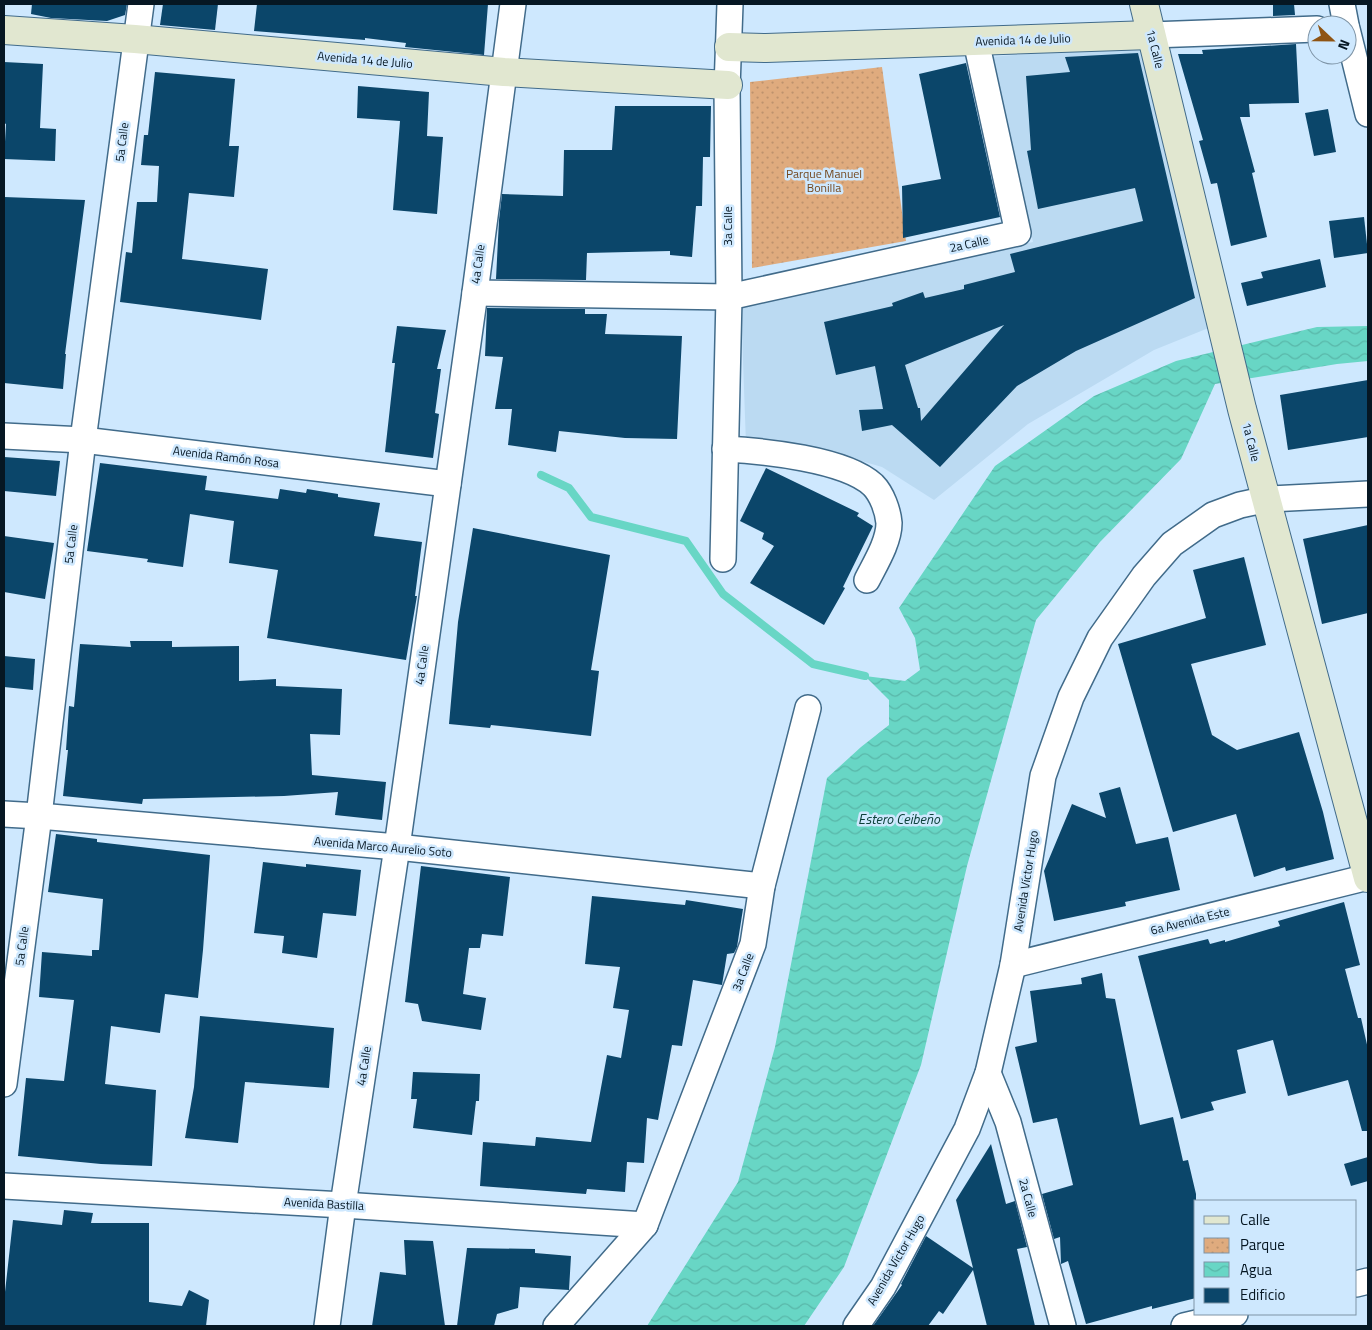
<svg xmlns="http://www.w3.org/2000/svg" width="1372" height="1330" font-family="'Titillium Web',sans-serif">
	<defs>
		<pattern id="park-dots" width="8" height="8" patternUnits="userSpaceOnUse" patternTransform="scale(1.25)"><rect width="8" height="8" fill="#dfab7e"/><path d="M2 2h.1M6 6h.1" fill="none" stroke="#be926d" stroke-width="1.8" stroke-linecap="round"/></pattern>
		<pattern id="water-waves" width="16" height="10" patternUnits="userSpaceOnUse" patternTransform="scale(1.25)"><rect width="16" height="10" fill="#68d6c5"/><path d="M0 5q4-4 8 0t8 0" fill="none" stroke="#59b7a9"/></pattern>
	</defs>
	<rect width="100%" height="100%" fill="#cee8fe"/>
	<path fill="#bbdaf2" d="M1148,45L1211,327L1154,350L1028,424L934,500L882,467L851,458L746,444L741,305L1033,242L990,57Z"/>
	<path fill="url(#park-dots)" d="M882,67L906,241L752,268L750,82Z"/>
	<path fill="url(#water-waves)" d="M1368,326V361L1337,364L1215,384L1181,459L1100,542L1036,620L967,866L921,1065L844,1267L804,1326H647L738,1182L775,1047L827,778L861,747L889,725V700L865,676L905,681L920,670L915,638L899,608L995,466L1094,396L1176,361L1317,327Z"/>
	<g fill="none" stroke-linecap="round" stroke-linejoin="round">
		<path stroke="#68d6c5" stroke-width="8" d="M541,475L569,488L591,517L686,541L723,594L813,664L865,676"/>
	</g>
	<g fill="#0b466a" fill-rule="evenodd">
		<path d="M32,4H127L125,15L107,21L51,18L31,14Z"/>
		<path d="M163,4H218L215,30L160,25Z"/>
		<path d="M257,4H488L484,55L405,47L406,43L365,38V40L254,31Z"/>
		<path d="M1273,4H1294L1295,15L1273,16Z"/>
		<path d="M1296,44L1299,103L1249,104L1250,117H1240L1255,172L1252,173L1267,237L1231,246L1217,183L1211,184L1199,141L1203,140L1178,54H1203L1202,50Z"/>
		<path d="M1138,53L1195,298L1076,351L1017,386L940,467L892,425L862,431L859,410L883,409L875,366L836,375L824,322L893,306L892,303L923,292L925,298L964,289V285L1015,272L1010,254L1143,221L1135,188L1038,209L1027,151L1031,150L1026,76L1070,72L1065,57ZM1004,325L921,421L920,408H918L905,365Z"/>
		<path d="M4,62L43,64L40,128L56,129L55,161L4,159L6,124L4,123Z"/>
		<path d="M966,63L1000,217L903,238L902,186L941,179L919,74Z"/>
		<path d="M155,72L235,79L229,146H239L234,197L189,193L182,259L268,269L261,320L120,302L126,252L132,253L137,202H157L159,166L141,165L144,135H148Z"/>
		<path d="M358,86L429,92L427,136L443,137L437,214L393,210L400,121L357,118Z"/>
		<path d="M615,106H711L710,157H703L702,206H696L692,257L670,255V251L587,253L586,280L496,279L499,220L502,194L563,196L564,150H612Z"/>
		<path d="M1328,109L1336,152L1314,156L1305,113Z"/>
		<path d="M4,197L85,200L65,354H66L63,389L4,383Z"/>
		<path d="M1364,217L1368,253L1334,258L1329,221Z"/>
		<path d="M1320,259L1326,287L1247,306L1241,283L1263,278L1261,272Z"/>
		<path d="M487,308L585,309V314H607L605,334L682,336L677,439L625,438L559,431L556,452L508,445L512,409H495L503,357L485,356Z"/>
		<path d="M397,326L446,330L437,369H441L435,413L439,414L433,458L385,452L395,363H392Z"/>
		<path d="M1368,380V437L1288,450L1280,395Z"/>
		<path d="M4,457L60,461L56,496L4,491Z"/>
		<path d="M100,463L207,476L205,490L278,499L280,489L306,493L307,489L338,494V497L380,503L374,536L422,542L415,596H417L406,660L267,638L278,570L229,563L234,521L190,514L183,567L147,562L148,559L87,551Z"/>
		<path d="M766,468L859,513L857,516L873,526L843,587L845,588L824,625L750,583L774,546L762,539L764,533L740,521Z"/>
		<path d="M1368,525V613L1322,624L1303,539Z"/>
		<path d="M473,528L610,555L591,670L599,671L591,736L491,725L490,728L449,724L458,622Z"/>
		<path d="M4,536L54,543L45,599L4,592Z"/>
		<path d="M1244,557L1266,645L1191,664L1212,735L1237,750L1299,732L1323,812L1334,859L1286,871L1285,867L1254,877L1236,814L1173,832L1118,644L1206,618L1193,570Z"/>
		<path d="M130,641H172V647L239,646V681L276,679V686L342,689L340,735L310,734L312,775L386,782L382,820L335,815L338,792L284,796L143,799L142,804L63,796L68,750H66L69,706L74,707L80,644L131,647Z"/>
		<path d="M4,656L35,659L33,690L4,687Z"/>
		<path d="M1120,787L1136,844L1168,837L1180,890L1125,902L1126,906L1054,921L1044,871L1072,804L1106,818L1099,793Z"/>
		<path d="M56,834L97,839V842L210,855L203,950L198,998L165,994L160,1033L111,1026L105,1084L156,1090L152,1166L101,1164L18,1156L26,1078L64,1081L74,1000L39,997L42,952L92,956V950H99L103,899L48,892Z"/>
		<path d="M263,862L306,867V864L361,870L356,916L323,913L317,958L282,953L284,936L254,933Z"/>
		<path d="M421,866L510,877L503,936L482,934L480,948H469L463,994L486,998L481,1030L422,1021L418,1004L405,1002Z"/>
		<path d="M592,896L685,905L686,900L743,909L737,947L734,953L727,954L722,985L693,980L682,1046L672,1045L658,1120L647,1118L644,1163L627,1162L625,1192L587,1189L586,1194L480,1186L483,1142L535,1146L536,1137L591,1142L607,1055L621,1058L629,1010L613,1008L620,967L585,964Z"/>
		<path d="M1344,902L1360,965L1345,969L1358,1018H1361L1368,1049V1131H1362L1348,1080L1288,1096L1273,1040L1237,1050L1246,1093L1211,1102L1214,1110L1181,1119L1138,956L1208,939L1210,944L1225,940V942L1280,926L1278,921Z"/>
		<path d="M1102,973L1106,998L1115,999L1140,1125L1173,1117L1183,1161L1188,1160L1196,1194V1298L1152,1309V1306L1086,1324L1068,1261L1061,1264L1060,1237L1054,1239L1042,1194L1073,1185L1057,1118L1033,1123L1015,1047L1037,1042L1030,991L1082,984L1081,978Z"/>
		<path d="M200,1016L334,1028L329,1088L245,1082L238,1143L185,1138L194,1087Z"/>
		<path d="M413,1072L480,1074L479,1101H476L472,1135L413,1128L417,1099H411Z"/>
		<path d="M991,1144L1006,1204L1015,1201L1027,1247L1017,1249L1035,1326H987L973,1270L943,1314L939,1311L928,1326H873L902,1285L901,1284L926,1236L973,1268L956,1200Z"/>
		<path d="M1368,1157V1181L1351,1186L1344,1164Z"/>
		<path d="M64,1210L93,1213L91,1223H149V1302L182,1306L189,1290L209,1300L206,1326H4V1292H5L13,1220L62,1225Z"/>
		<path d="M404,1240L433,1241L445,1326H372L380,1272L406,1275Z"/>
		<path d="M467,1248L535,1249V1253L571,1256L569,1290L520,1287L518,1308L497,1314L494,1326H457Z"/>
	</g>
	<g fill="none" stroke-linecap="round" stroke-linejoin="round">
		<defs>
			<g id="street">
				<path d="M1342,4L1346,25"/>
				<path d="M1347,29L1368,114"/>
				<path d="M1151,35L1317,29"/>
				<path d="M475,293L729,297L1018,233L976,41"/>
				<path d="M4,436L83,440L448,484"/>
				<path d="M725,449C763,451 845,459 873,485C882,494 888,511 889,523C889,542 875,564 867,580"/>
				<path d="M723,559L729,297L727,88L730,4"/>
				<path d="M4,814L39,816L397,847L762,886"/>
				<path d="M1013,965L1368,877"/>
				<path d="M988,1073L1008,1122L1063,1326"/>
				<path d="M4,1084L39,816L83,440L141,4"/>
				<path d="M4,1186L343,1205L645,1225"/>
				<path d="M1356,1284L1368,1281"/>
				<path d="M327,1326L343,1205L397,847L474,300L513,4"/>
				<path d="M556,1326L645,1225L753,944L762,886L808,708"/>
				<path d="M856,1326L883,1287L967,1129L988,1073L1013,965L1043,776L1071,697L1100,638L1144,576L1172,544L1213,515L1240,505L1268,499L1368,494"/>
				<path d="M1184,1326L1235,1314"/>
			</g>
			<g id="secondary">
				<path d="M1144,4L1242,409L1368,878"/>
				<path d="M4,30L135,39L504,72L728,85"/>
				<path d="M729,47L766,48L1151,35"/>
			</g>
		</defs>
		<use href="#street" stroke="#416b8a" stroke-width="28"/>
		<use href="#secondary" stroke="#416b8a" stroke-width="30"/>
		<use href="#street" stroke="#fff" stroke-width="25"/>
		<use href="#secondary" stroke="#e1e7d0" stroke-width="28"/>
	</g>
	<g text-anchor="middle" stroke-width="5" stroke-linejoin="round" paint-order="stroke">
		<g font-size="12" fill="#061723" stroke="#cee8fe">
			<text transform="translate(1023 40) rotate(-2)" y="4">Avenida 14 de Julio</text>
			<text transform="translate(1155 49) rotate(76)" y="4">1a Calle</text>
			<text transform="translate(365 60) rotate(5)" y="4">Avenida 14 de Julio</text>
			<text transform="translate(122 142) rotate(-83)" y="4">5a Calle</text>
			<text transform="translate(728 226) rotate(-90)" y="4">3a Calle</text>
			<text transform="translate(969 244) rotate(-13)" y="4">2a Calle</text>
			<text transform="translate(478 264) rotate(-82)" y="4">4a Calle</text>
			<text transform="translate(1251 442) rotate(76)" y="4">1a Calle</text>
			<text transform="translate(226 457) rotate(7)" y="4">Avenida Ramón Rosa</text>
			<text transform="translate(71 544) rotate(-83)" y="4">5a Calle</text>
			<text transform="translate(422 665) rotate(-82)" y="4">4a Calle</text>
			<text transform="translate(383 847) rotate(5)" y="4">Avenida Marco Aurelio Soto</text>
			<text transform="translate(1026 881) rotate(-81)" y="4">Avenida Víctor Hugo</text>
			<text transform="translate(1190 921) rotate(-14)" y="4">6a Avenida Este</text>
			<text transform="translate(22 946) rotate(-82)" y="4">5a Calle</text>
			<text transform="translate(743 972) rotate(-69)" y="4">3a Calle</text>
			<text transform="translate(364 1066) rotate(-81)" y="4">4a Calle</text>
			<text transform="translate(1028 1198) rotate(75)" y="4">2a Calle</text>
			<text transform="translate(324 1204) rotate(3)" y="4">Avenida Bastilla</text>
			<text transform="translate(896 1260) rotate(-60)" y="4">Avenida Víctor Hugo</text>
		</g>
		<g font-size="12" fill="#73481e" stroke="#cee8fe">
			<text x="824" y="178">Parque Manuel<tspan x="824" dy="14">Bonilla</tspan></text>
		</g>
		<g font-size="14" font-style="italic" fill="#0c4039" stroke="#cee8fe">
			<text x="899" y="824">Estero Ceibeño</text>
		</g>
	</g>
	<rect width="1372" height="1330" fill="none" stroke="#061723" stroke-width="10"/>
	<rect x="1194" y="1200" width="162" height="115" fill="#cee8fe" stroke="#7e94a6"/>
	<rect x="1204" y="1216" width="25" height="8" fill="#e1e7d0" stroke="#7e94a6"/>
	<text x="1240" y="1225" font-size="15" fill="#061723">Calle</text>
	<rect x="1204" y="1238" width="25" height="15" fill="url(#park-dots)" stroke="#7e94a6"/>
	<text x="1240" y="1250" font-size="15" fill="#061723">Parque</text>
	<rect x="1204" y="1262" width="25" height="15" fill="url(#water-waves)" stroke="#7e94a6"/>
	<text x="1240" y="1275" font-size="15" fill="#061723">Agua</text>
	<rect x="1204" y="1288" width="25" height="15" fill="#0b466a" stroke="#7e94a6"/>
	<text x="1240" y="1300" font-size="15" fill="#061723">Edificio</text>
	<g transform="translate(1332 40) rotate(112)"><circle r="24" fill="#cee8fe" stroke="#7e94a6"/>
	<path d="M0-4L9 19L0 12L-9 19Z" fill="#8f5413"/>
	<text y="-8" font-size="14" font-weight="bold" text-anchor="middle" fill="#061723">N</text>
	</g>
</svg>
